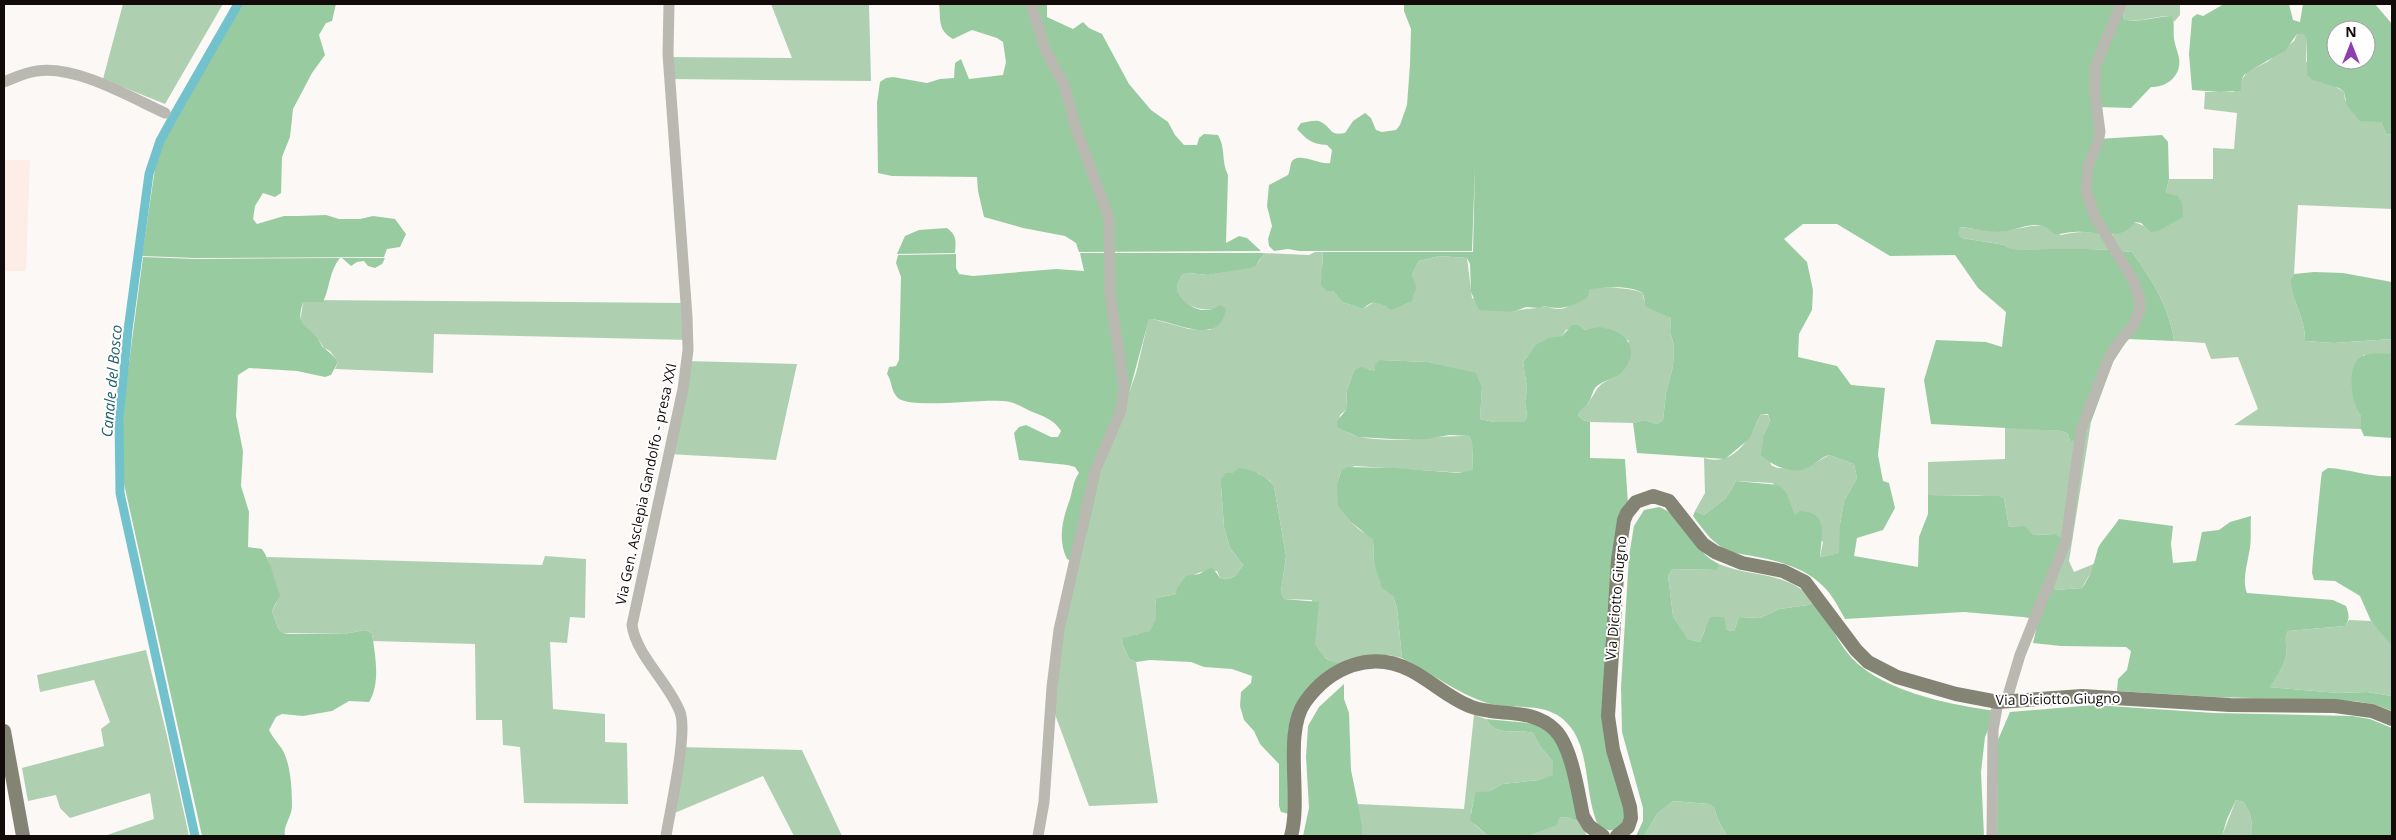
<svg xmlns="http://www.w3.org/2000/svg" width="2396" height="840" font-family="'Open Sans',sans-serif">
	<rect width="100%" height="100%" fill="#fcf8f6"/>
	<path fill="#feede6" d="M4,160H30L26,271H4Z"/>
	<g fill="#aed0b1">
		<path d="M123,4H223L165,104L103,79Z"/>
		<path d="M771,4H869L871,81L669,79L667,57L792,58Z"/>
		<path d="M2120,4H2180V15L2174,22L2171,16C2158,15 2135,24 2124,19Z"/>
		<path d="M2297,34H2305L2307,40L2306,61L2319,82L2333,85L2344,92L2345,100L2381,122L2386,134L2392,135V209L2298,205L2294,274L2290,280C2292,301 2306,320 2305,341L2334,343L2392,339V354L2363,355L2361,429L2234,425L2258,409L2238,357L2211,359L2205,343L2174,341C2170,308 2151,278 2132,252C2091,247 2051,250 2011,249L2005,245L1962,238L1957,234L1959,227L2001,232L2031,226L2044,225L2061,235C2078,231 2094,231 2110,236L2134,222L2147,227L2166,193L2169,179H2213V148L2234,149L2237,113L2204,109L2205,92H2234L2247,72L2267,62L2294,41Z"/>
		<path d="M1315,252H1323L1322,265L1333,291L1342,302L1363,309L1374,302H1381L1386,307C1414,304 1417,302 1412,274L1419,261L1439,256L1467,258L1472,298L1513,312C1525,307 1535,310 1545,306C1572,316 1572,298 1589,290C1600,285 1633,288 1643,293L1644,300L1671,318L1670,332L1674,345L1673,366L1666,393L1663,420L1657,424L1644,420L1633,423L1590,422L1583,420L1578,415C1581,409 1585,407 1589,402C1599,387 1596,385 1615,377L1629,341L1605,328L1585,330L1579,325L1566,330L1562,336C1541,341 1536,345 1523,362L1527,388L1525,402L1527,416L1524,422H1494L1480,419L1482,386L1476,374L1428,362L1380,360L1376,372L1369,369L1354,370L1347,390L1346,410L1340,415L1338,428C1345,430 1352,436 1360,437C1396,444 1433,435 1469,436L1472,443L1473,470L1466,473L1355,466L1341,471C1333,495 1341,516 1361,531C1366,534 1369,535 1373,540L1374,562L1393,596L1397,608L1402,658L1389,655L1361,656L1346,664L1333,663L1322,655L1314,644L1312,600L1284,599L1281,592L1286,556L1274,486L1270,481L1258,473L1221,486L1224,527L1230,548L1243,565L1235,576L1228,579L1220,578L1217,571C1193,570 1190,577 1176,594L1156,598C1155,614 1162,635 1137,634L1123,645L1129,659L1136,662L1158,803L1089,806L1053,709L1061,634L1090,501L1136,373L1149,318L1189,329L1210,330L1221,320L1214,309C1202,312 1175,304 1177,287C1178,283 1180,279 1182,275L1188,273L1208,275L1256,266L1260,260L1262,253L1309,255Z"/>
		<path d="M309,300L686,303L689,340L434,334L433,373L335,369L338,362L330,351L324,348L316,336L304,328L300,323L303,302Z"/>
		<path d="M686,361L797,364L776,460L668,454Z"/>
		<path d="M1761,414L1768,415L1770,421L1764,434L1771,465L1777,468L1805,469L1829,455L1854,464L1857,478L1844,501L1840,524V553L1820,557L1823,542L1795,516L1788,495L1772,483L1736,481L1726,498L1704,515L1695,511L1705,493L1704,458C1735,467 1750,438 1761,414Z"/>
		<path d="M2084,421L2091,422L2069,561L2074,572L2096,563L2082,588L2054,590L2055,534L2034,535C2027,528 2019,526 2009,527L2004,498C1979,494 1953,496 1928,495V462L2005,459V427L2062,431L2068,434L2070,441Z"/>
		<path d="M545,556L586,559L585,618L570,617L567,643L550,642L553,709L605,714V742L627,743L628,804L524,803L520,747L503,745L502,720H476L475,644L373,641L372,633L365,630L344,634L283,633L278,628L272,611C281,597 277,595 273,581C271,573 270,565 267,557L542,565Z"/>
		<path d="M1719,564C1756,579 1782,569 1816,601L1808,605L1779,609L1760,618L1739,617L1734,631L1727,630L1725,624L1705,629L1700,642L1686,639L1673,616L1668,575L1673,569L1716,570Z"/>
		<path d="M2349,620L2371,621L2390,642L2392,646V696L2367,692L2338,693L2268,687C2274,682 2286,663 2286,655C2287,646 2284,639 2288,631L2345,626Z"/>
		<path d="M146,650L167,736L189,836H104L154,819L150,793L70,818L60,808L56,795L28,801L22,768L104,746L101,729L110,722L94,680L40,692L37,675Z"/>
		<path d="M1474,715L1486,719C1496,738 1515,728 1533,733L1539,745L1553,762V776L1539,780L1502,784L1490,791L1475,793L1471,813L1475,825L1488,836H1362V824L1357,804L1464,809Z"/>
		<path d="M678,747L802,750L842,836H794L763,776L665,817Z"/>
		<path d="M2236,800L2243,802C2252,813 2252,822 2252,836H2222Z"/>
		<path d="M1673,801L1709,804L1714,808L1719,822L1727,836H1644L1657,814Z"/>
		<path d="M1566,817L1580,822L1587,836H1527L1559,818Z"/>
	</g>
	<g fill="#99cba0" fill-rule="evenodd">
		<path d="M238,4H336L332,21L326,23L319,35L325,55L312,73L293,109L290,137L282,157L281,193L275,197L263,193L255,206L253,219L257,224L284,216H298L326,215L339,219H360L373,216L395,219L406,234L400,247L387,249L384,257L195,258L142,256L156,162L164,138Z"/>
		<path d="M939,4H1047V17L1073,29L1083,22L1089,28L1102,34L1129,84L1151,110L1168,122L1175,135L1184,145H1197L1199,138L1204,134L1218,135C1226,148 1221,162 1228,175L1226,243L1239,236L1247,238L1261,251L1079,252L1076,243L1065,236L1023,228L984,217L978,191L977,177L892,176L878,173L877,103L880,82L886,78L893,77L927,83L940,79L954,78L955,63L961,59L969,79L1003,75L1006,62L1003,42L997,38L972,30L953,39C937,30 941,19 939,4Z"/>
		<path d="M1404,4H2120L2124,19C2135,24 2158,16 2172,16C2175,24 2173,31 2174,39C2175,46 2178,52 2179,58C2182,76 2166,88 2151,87L2131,108L2099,107L2098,139L2162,135L2168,142L2169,179L2166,193L2178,196L2182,203L2183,217L2158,231L2151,232L2141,223L2135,222C2121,243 2095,230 2074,232C2067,232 2061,235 2054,234C2039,215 2018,232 1999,232C1986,232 1973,228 1960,227L1958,234L1962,238L2005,245L2011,249C2052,250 2091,247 2132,252C2151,278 2170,308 2174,341L2128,339L2113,362L2091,422L2084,421L2077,440L2070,441L2068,434L2062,431L1931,424L1924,380L1936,340L1986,342L2002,347L2006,312L1978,288L1955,255L1890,256L1837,224H1803L1784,239L1807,262L1813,290L1812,310L1799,334L1798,357L1837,366L1851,385L1885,388L1878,455L1883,481L1889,483L1895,508L1883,530L1857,538L1854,556L1918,567L1919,537L1928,514V495L1998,496L2004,498L2009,527L2024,526L2034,535L2055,534L2061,538C2058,551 2058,562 2058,575C2057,580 2054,584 2054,590L2082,588C2091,576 2094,563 2098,548C2101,542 2114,527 2119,519L2173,526L2171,544L2173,563L2196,561L2202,532L2219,530L2230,522L2251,516C2250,528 2252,541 2249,553C2247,566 2242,580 2247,593L2333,600L2346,606C2349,614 2350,619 2345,626L2288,631C2284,639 2287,646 2286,655C2286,663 2274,682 2269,687L2338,693L2367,692L2392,696V711L2373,704L2354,701L2215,697L2117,691L2118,679L2127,670L2131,651L2126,647L2061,646L2033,643L2036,630L2029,618L2023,617L1964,612L1845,619C1839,608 1833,596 1824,587C1800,562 1763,558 1730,552C1713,544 1704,531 1693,516L1695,511L1704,515L1726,498L1736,481L1779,485L1788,495L1795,515L1800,511C1830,512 1821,537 1820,557L1839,553L1840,524L1844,501L1857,478L1854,464L1829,455C1820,458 1814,466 1805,469C1790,474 1771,465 1761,455L1764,434L1770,421L1768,414H1761L1749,439L1725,459L1637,453L1633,423L1644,420L1657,424L1663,420L1666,393L1673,366L1674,345L1670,332L1671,318L1646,307L1643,293C1628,285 1606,287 1589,290L1588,297C1575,306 1560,311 1545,306L1539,308L1526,307L1513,312L1479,310L1471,292L1470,264L1467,258L1439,256L1419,261L1412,274L1416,288L1412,301L1392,310C1380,304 1375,297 1363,309L1342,302L1333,291H1326L1321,285L1323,252H1473L1475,166L1472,251H1299L1288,249L1274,251L1269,246L1268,239L1272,226L1267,206L1269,185L1288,175C1290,171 1290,167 1291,163C1296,150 1319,165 1330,163L1332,150L1327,145C1312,144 1307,140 1297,129L1301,123C1307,122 1316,119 1321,122C1333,128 1328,136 1345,133L1353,121L1365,113L1371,118L1376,130L1382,132L1396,130L1400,125L1407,105L1410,64L1411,29L1404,11Z"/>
		<path d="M2224,4H2289L2293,20L2300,22L2303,4H2375L2392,24V135L2386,134L2381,122L2360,121L2347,106L2344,92L2339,88L2312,80L2307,75V40L2304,34H2297L2285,51C2282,52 2246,73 2244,75C2241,80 2241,85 2241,91L2220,92L2192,90L2189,54L2192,18L2197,14L2203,16ZM2336,30H2366V60H2336Z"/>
		<path d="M947,228C957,235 956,242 955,253L897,254L905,236L919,230Z"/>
		<path d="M1080,253H1262L1263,254L1256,266L1250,268L1208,275L1188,273L1182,275C1180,279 1178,283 1177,287C1176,299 1195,311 1206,310C1211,310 1216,308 1220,305L1226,308C1221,350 1171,319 1149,319L1129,393L1110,429L1088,529L1074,562L1067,559C1057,539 1063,518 1070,499C1073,489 1073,481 1079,473L1075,467L1068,465L1019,460L1014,433L1019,427L1026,425L1051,437H1058L1061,431C1054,419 1042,416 1030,411C1020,406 1013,401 1001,401C981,399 911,409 898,398C891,392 892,381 887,374L889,367L896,366L899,360L901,277L896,263L898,255L956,254V268L959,274L973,276L1056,269L1084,271Z"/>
		<path d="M143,257L196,259L340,258C329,271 330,288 323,302H303C297,322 301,323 315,335C319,338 320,345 324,348C330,353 333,355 338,362L331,375L325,377L297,371L249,368L238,375L236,416L243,451L241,486L249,512L248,547L262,549C271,562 274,580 280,595L272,611L278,628L283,633L289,634H344L365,630L372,633C375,655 381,683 369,702L349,701L332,711L303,716L282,714L276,717L269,730C273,738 278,743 282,749C291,764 292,790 292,807C291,818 283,826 285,836H202L123,479L122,433L125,393Z"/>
		<path d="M342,258H385L382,264L375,268L368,266L364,261L357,262L351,266Z"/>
		<path d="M2314,272L2343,273L2392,282V339L2334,343L2305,341C2306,320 2292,301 2290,280L2294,274Z"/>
		<path d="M1572,325H1579L1585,330C1591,329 1598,326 1605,328C1629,333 1641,352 1621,373C1615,379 1604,380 1597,386C1593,389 1592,396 1590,400C1587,406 1581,409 1578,415L1583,420L1590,422V458L1625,459L1628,504L1607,659L1627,810L1620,829C1611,831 1605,831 1598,825C1585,796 1590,759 1574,732C1552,697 1517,712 1487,703C1456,693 1430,672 1402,658L1397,608L1393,596L1382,588L1374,562L1373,540L1351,522L1338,506L1337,485L1341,471L1347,467L1396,468L1459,473L1473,470L1472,443L1469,436L1449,435L1428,439H1392L1358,437L1338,428L1337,421L1346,410L1347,390L1354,370L1361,367L1375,371V365L1380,360L1428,362L1476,373L1482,386L1480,419L1494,422H1524L1527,416L1525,402L1527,388L1523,362L1536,345L1548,338L1562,336Z"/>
		<path d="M2392,354V438L2364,436L2361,429V415C2351,404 2346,365 2361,357C2369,352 2383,354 2392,354Z"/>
		<path d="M1238,468C1251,469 1266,475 1274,486L1286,556L1281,592L1284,599L1319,602L1315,644C1324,658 1328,663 1346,664L1297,711L1293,815L1281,812L1279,806V764L1260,744L1254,731L1244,720L1240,706L1241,692L1251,683L1252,676L1232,669L1204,667L1191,662L1150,660L1136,662L1129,659L1123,645V638L1150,631L1156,619V598L1176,594L1177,588L1186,576L1199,574L1212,567L1220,578L1228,579L1235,576L1243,565L1230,548L1224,527L1221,486V479L1226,473H1233Z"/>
		<path d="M2328,468C2350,469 2372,478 2392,476V646L2371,621L2360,596L2335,581L2314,580L2312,573L2313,559L2321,479L2322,472Z"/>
		<path d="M1659,507C1686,516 1692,552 1719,564L1717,570L1673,569L1668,575L1673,616L1687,639L1700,642L1710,617H1724L1727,630L1734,631L1739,617L1760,618L1779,609L1808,605L1816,601C1827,617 1834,635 1846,651C1874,690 1950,705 1996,711L1985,737L1981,772L1984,836H1727L1719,822L1714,808L1709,804L1673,801L1657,814L1644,836H1636L1643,821V808L1622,732L1621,687L1629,556L1634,526L1644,510Z"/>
		<path d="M1344,684V699L1349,713L1351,770L1362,824V836H1303L1309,808L1306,757L1308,726L1319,707Z"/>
		<path d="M2094,705L2214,713L2352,716L2370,719L2392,728V836H2252C2252,822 2252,813 2243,802L2236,800L2227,819L2222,836H1997L1998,740L2010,712Z"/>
		<path d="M1486,719L1538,724L1561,741L1580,822L1566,817L1559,818L1557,825L1527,836H1488L1470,820L1475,792L1490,791L1502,784L1539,780L1553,775V762L1539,745L1533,733C1515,728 1496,738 1486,719Z"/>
	</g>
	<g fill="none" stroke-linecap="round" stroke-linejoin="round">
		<path stroke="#72c2ce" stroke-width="9" d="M195,836L120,493L119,418L128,330L149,174L160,141L172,119L238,4"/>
		<g stroke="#b9b9b1" stroke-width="11">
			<path d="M1031,4L1046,51L1065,87L1075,126L1109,218L1110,293L1124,388L1121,410L1095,471L1059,630L1052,687L1044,802L1038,836"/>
			<path d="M4,82C14,78 26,72 37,71C76,65 130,97 165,113"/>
			<path d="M2006,702L2020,655L2066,541L2081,430L2108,360L2115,347L2133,326L2140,309V300L2133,280L2095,217L2086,191L2088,166L2098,142L2100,132L2095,94V67L2121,4"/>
			<path d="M666,836C670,810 688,733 680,712C669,683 636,655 632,625L683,389L688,350L687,317L668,54L669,4"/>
			<path d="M1992,836L1993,730L1998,702"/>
		</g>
		<g stroke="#848475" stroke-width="14">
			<path d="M4,731L23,836"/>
			<path d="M1291,836C1302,798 1283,733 1305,702C1330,667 1371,650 1410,670C1432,681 1449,699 1472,707C1500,717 1532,707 1555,730C1572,747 1578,793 1583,816L1589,826L1603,836"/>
			<path d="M1617,836L1628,827L1631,818L1630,807L1613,750L1608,716L1618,560L1624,520L1627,513L1636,502L1653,496L1669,501L1703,544L1715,552L1742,563L1783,571L1805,582L1856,650L1868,662L1897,677L1956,694L1998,702L2082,696L2230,705L2335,706L2372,711L2392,719"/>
		</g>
	</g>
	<g text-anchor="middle" stroke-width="4" stroke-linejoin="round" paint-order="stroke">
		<g font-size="14" fill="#120b09" stroke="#fff">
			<text transform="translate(646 484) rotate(-78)" y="5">Via Gen. Asclepia Gandolfo - presa XXI</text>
			<text transform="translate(1616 598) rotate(-85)" y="5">Via Diciotto Giugno</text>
			<text transform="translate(2058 699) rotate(-1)" y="5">Via Diciotto Giugno</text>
		</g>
		<g font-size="15" font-style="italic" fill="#1d6069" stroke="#fff">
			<text transform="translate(112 381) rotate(-85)" y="5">Canale del Bosco</text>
		</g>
	</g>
	<rect width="2396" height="840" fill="none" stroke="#120b09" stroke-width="10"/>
	<g transform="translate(2351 45)"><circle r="24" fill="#ffffff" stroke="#a09d9d"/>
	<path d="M0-4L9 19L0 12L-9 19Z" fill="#8f3eae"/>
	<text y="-8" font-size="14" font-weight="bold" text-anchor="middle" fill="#120b09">N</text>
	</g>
</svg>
